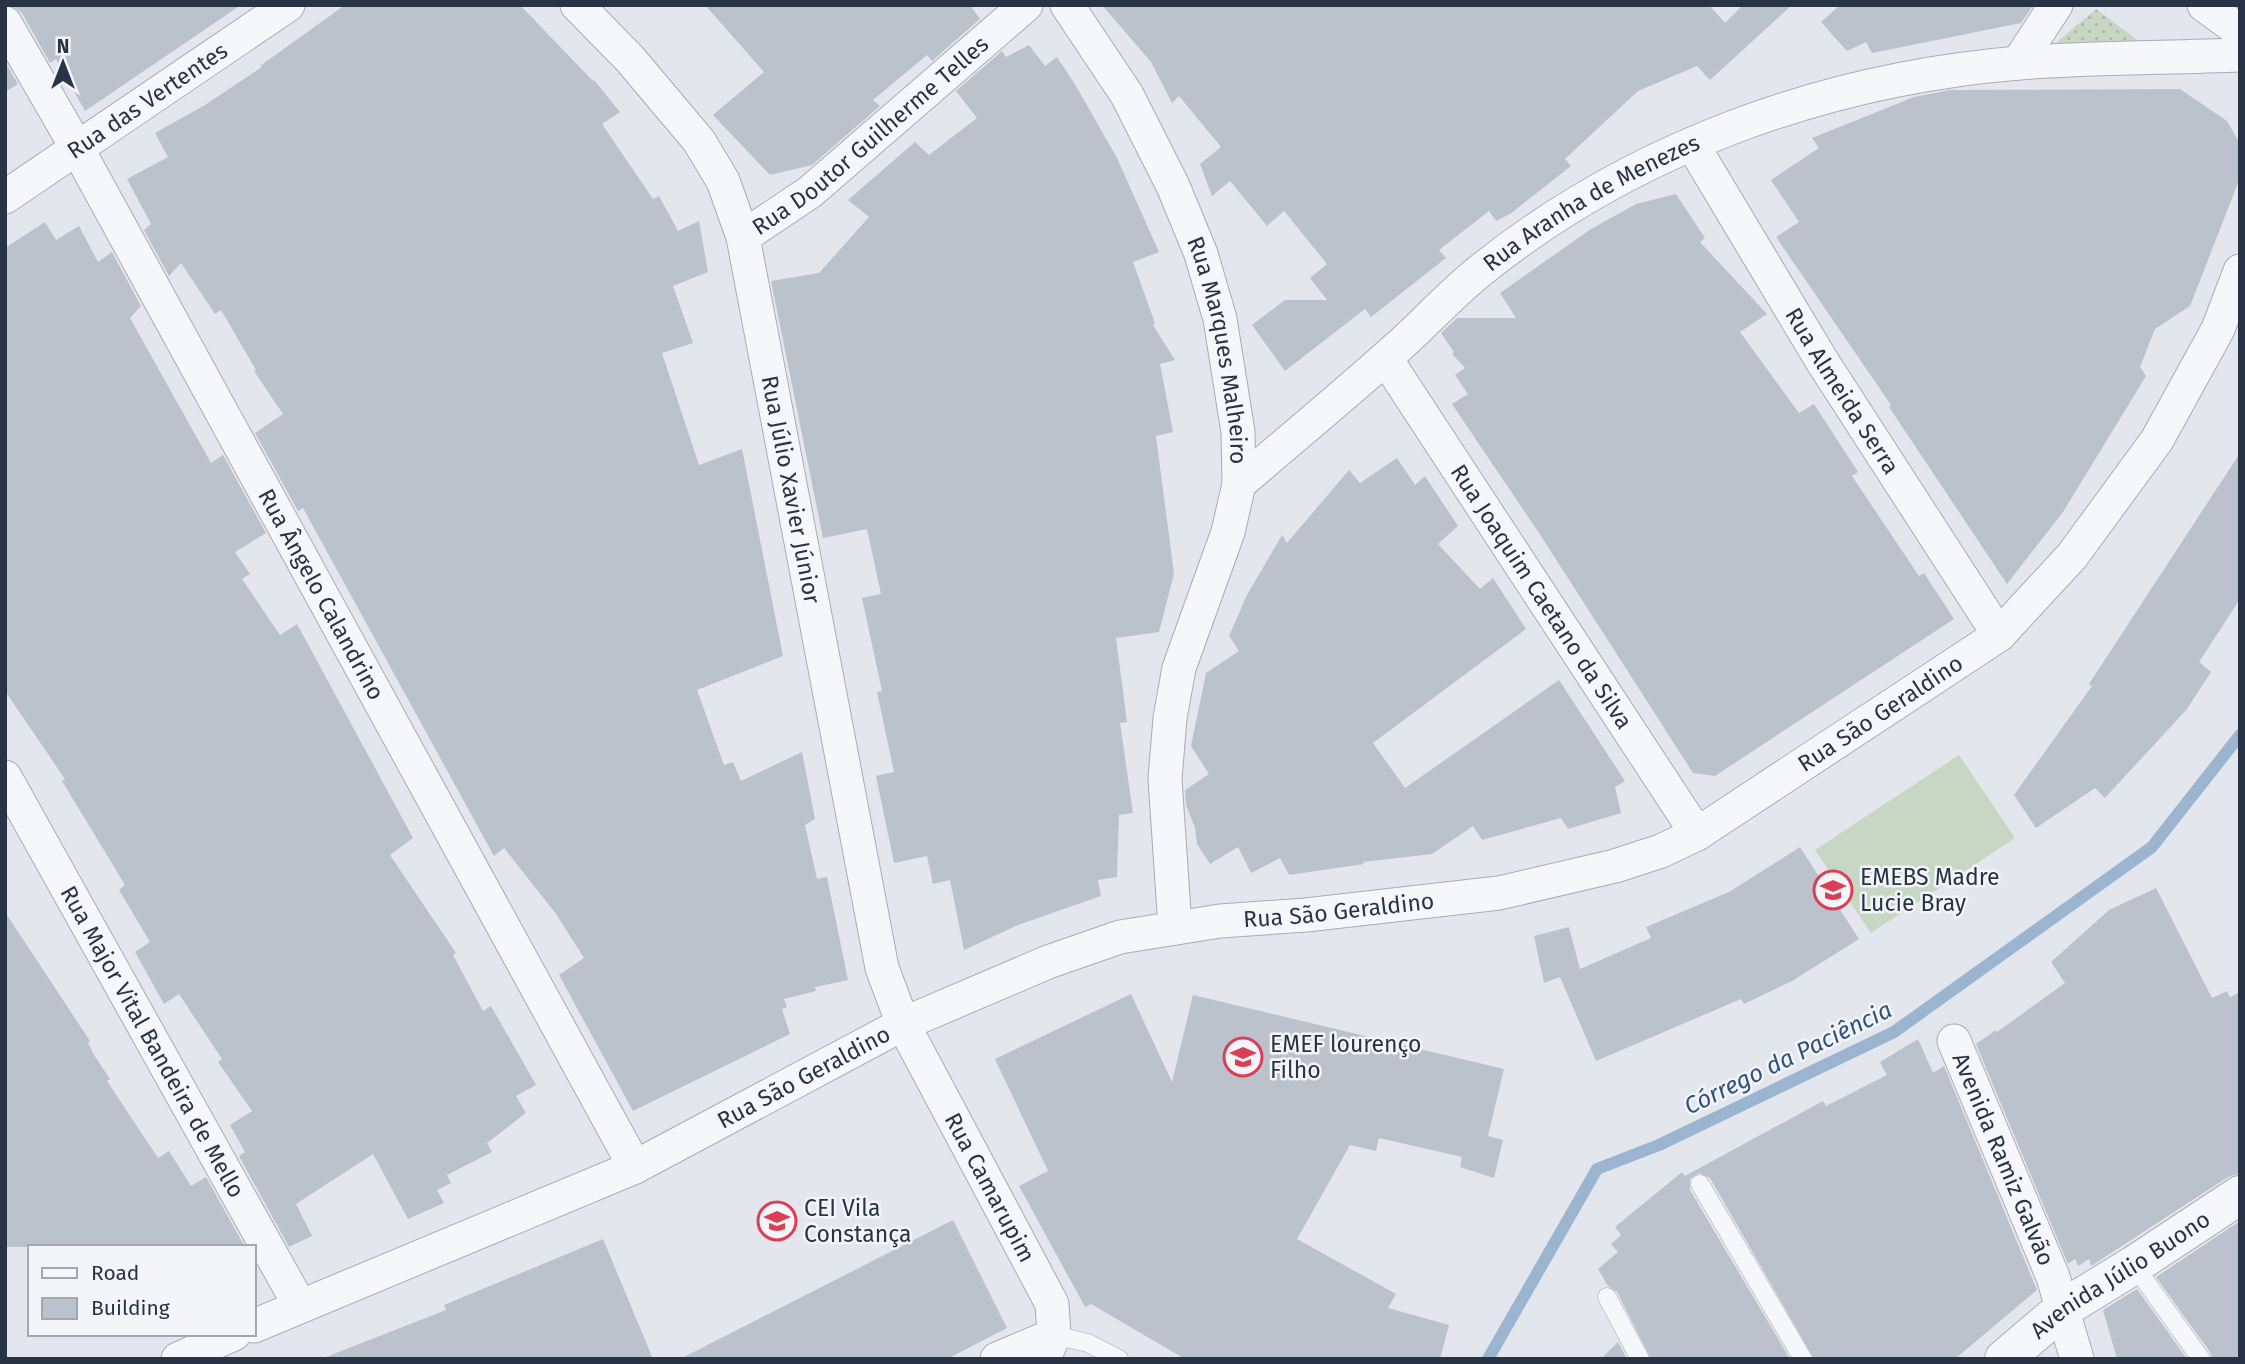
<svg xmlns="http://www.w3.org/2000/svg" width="2245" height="1364" font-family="'Fira Sans',sans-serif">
	<defs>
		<pattern id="grass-dots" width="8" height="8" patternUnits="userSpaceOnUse" patternTransform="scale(1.75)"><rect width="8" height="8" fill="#c8d7c3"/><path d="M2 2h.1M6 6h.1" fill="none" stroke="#acb9a9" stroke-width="1.8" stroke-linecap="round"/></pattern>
	</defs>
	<rect width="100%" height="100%" fill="#e3e6ec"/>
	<path fill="url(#grass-dots)" d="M2096,9L2143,44L2050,48Z"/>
	<path fill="#c8d7c3" d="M1959,755L2015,838L1871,933L1815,850Z"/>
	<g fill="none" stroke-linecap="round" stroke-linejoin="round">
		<path stroke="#9bb4cf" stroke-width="12" d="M1488,1359L1597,1169L1659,1145L1894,1032L2152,847L2240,735"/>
	</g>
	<g fill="#bcc2cc">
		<path d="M11,5H241L85,111L56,59L50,63L22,13Z"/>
		<path d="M345,5H520L593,81L594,80L620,112L602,124L653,199L659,196L678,231L699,221L708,272L673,286L693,343L662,353L699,465L742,449L783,656L697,690L724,765L733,762L741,781L802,752L815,819L805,825L817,879L827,877L848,980L815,987L816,991L784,999L787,1007L782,1009L790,1034L633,1111L559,975L584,958L556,914L504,848L494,856L303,508L298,511L255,433L283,414L254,371L256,370L221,310L215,314L181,263L169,276L144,230L151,224L127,179L168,157L155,133L205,105L262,67L260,66Z"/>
		<path d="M705,5H970L980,19L932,61L927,55L873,100L880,106L812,165L770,175L713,115L764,72Z"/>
		<path d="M1102,5H1709L1725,23L1743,5H1792L1710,80L1697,66L1638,91L1565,159L1571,166L1510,214L1496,221L1489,211L1439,250L1446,258L1371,317L1365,309L1285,371L1252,325L1285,300H1327L1310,278L1327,264L1284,211L1267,226L1230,181L1212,196L1200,164L1221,147L1179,96L1172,103L1151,62Z"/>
		<path d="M1840,5H2032V7L2021,23L1872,53L1866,42L1847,51L1821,22Z"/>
		<path d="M1029,45L1045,66L1057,57L1076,86L1117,158L1159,252L1133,262L1155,323L1153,325L1175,360L1160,364L1173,432L1156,436L1174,574L1159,632L1116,638L1127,722L1120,723L1133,813L1119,815L1117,877L1098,880L1101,896L1018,925L964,950L950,880L933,884L927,856L894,863L876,776L894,772L877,692L882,691L862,598L881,594L867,529L823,538L771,281L819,273L869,217L848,200L915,142L929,155L977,118L956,91L1002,51L1006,57Z"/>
		<path d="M5,62L18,84L5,92Z"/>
		<path d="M2180,89L2227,121L2239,142L2238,183L2190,306L2155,329L2140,367L2146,376L2063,512L2007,584L1889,407L1891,405L1776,237L1799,222L1771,180L1819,148L1812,138L1914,97L1950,90Z"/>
		<path d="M1676,194L1705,238L1700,242L1767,314L1740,332L1799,413L1814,404L1858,472L1852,476L1919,576L1924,573L1954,619L1715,776L1693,773L1541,536L1452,404L1468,394L1455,375L1465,368L1452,354L1454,352L1441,333L1457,318H1516L1500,293L1591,229L1636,204Z"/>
		<path d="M45,222L56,240L79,226L98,262L112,252L141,306L130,318L211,463L223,455L266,533L235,552L250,574L242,579L280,635L297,624L413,838L390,855L456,953L453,955L483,1011L491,1006L536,1085L516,1096L526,1113L487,1143L492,1152L447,1175L451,1183L437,1190L444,1203L408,1219L373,1154L296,1204L312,1236L289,1247L239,1156L245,1152L230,1125L252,1111L218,1062L222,1059L179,994L164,1004L135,952L150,942L119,890L125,885L62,781L65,779L5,691V248Z"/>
		<path d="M2240,453V599L2199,662L2211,672L2187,709L2105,798L2095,788L2036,828L2014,795L2092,686L2089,684Z"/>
		<path d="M1397,458L1415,485L1425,476L1458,526L1438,544L1480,589L1493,578L1526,629L1373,743L1405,788L1559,680L1625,781L1615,787L1621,813L1568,829L1561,818L1482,840L1473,826L1432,854L1363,862L1364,864L1289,875L1280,858L1251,873L1238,847L1210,864L1197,844L1195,828L1186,805L1185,790L1209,774L1191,746L1206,673L1239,651L1229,636L1247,595L1282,535L1287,543L1349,470L1360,483Z"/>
		<path d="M1800,847L1859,939L1792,981L1744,1004L1741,999L1596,1061L1560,977L1544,983L1534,936L1569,927L1580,969L1651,938L1646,927L1729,892Z"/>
		<path d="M2156,888L2212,998L2227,991L2230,997L2240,992V1173L2228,1177L2091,1266L2089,1259L2078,1266L2075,1259L2068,1264L1976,1044L1996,1030L1997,1032L2065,983L2051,962L2109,910Z"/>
		<path d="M5,912L90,1041L88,1043L94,1055L110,1079L107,1081L158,1158L169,1151L191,1186L206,1177L245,1247H5Z"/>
		<path d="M1131,994L1172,1082L1193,995L1504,1069L1488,1136L1503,1140L1494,1178L1460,1167L1462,1157L1379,1138L1376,1151L1350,1145L1297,1239L1396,1294L1388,1308L1449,1325L1440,1359H1185L1091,1304L1085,1307L1019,1186L1048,1171L995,1059Z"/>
		<path d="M1918,1039L1933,1073L1944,1066L2037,1290L1955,1359H1814L1710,1178L1699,1173L1690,1179V1190L1790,1359H1651L1617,1292L1608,1286L1598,1269L1618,1252L1611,1244L1621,1235L1615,1227L1682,1172L1685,1176L1823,1101L1826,1106L1887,1075L1880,1062Z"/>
		<path d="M953,1220L1007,1328L947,1359H680Z"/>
		<path d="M2240,1221V1359H2212L2210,1352L2156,1277Z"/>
		<path d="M603,1239L653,1359H326V1357L446,1310L444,1305Z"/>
		<path d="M2137,1289L2187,1359H2117L2103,1310Z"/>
		<path d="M1618,1342L1627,1359H1601Z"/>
	</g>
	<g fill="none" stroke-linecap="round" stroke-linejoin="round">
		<defs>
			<g id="service">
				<path d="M1700,1184L1803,1359"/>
				<path d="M2134,1265L2201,1359"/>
				<path d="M1607,1297L1640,1359"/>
				<path d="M1054,1335L1088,1343L1119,1359"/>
			</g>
			<g id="minor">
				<path id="s1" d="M577,5L630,59L699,141L723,181L743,237L882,968L903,1024L1052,1304L1054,1335L1044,1359"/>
				<path id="s2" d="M1067,5L1127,95L1173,186L1201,254L1220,319L1238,432L1239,484L1228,532L1179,668L1170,718L1165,779L1175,927"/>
				<path d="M2204,5L2240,31"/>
				<path id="s3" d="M5,23L77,148L635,1167"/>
				<path d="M2018,63L2056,5"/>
				<path id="s4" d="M1692,144L1822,361L1999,635"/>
				<path id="s5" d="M5,197L288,5"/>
				<path id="s6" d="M743,237L810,192L1026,5"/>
				<path id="s7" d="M1386,359L1697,834"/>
				<path id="s8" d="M1239,484C1292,438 1346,394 1398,347C1426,322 1452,293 1481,270C1633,148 1825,79 2019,63C2092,57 2166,58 2240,55"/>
				<path id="s9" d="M5,777L300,1306"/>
				<path id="s10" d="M1954,1041L2053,1277L2077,1359"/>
				<path id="s11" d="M254,1326L635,1167L903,1024L1048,962L1120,937L1220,921L1306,915L1499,893L1615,866L1661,851L1697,834L1999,635L2072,556L2157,440L2218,329L2240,271"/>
				<path d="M178,1359L234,1334"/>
				<path d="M997,1359L1054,1335"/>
			</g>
			<g id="tertiary">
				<path id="s12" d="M2004,1359L2064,1308L2134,1265L2240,1195"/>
			</g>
		</defs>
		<use href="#service" stroke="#a7adb7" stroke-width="19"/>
		<use href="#minor" stroke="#a7adb7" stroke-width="35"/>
		<use href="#tertiary" stroke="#a7adb7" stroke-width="40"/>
		<use href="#service" stroke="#f6f7fa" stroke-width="18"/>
		<use href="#minor" stroke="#f6f7fa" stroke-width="33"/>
		<use href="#tertiary" stroke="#f6f7fa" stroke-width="38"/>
	</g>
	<defs>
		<symbol id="school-ring" viewBox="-11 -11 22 22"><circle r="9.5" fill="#f3f5f9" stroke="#da3f56" stroke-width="1.5"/><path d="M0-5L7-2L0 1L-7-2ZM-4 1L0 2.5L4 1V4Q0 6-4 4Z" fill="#da3f56"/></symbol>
	</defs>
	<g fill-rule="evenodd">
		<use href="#school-ring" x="1811" y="868" width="44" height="44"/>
		<use href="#school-ring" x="1221" y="1035" width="44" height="44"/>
		<use href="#school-ring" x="755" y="1199" width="44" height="44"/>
	</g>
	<g text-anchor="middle" stroke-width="5" stroke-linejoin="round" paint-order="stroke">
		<g font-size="23" fill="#293346" stroke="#f3f5f9">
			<text dy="8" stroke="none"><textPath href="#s5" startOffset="172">Rua das Vertentes</textPath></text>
			<text dy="8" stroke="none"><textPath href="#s6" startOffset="163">Rua Doutor Guilherme Telles</textPath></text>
			<text dy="8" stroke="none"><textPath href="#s8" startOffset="453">Rua Aranha de Menezes</textPath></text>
			<text dy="8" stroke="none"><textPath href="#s2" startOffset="382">Rua Marques Malheiro</textPath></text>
			<text dy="8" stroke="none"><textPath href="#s4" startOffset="289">Rua Almeida Serra</textPath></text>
			<text dy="8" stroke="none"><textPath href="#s1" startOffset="546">Rua Júlio Xavier Júnior</textPath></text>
			<text dy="8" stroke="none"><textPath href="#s3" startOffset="653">Rua Ângelo Calandrino</textPath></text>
			<text dy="8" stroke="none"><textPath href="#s7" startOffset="284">Rua Joaquim Caetano da Silva</textPath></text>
			<text dy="8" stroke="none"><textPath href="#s11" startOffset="1759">Rua São Geraldino</textPath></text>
			<text dy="8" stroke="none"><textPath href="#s11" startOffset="1171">Rua São Geraldino</textPath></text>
			<text dy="8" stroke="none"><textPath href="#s9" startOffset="303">Rua Major Vital Bandeira de Mello</textPath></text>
			<text dy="8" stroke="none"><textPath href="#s11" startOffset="604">Rua São Geraldino</textPath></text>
			<text dy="8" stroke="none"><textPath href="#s10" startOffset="128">Avenida Ramiz Galvão</textPath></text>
			<text dy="8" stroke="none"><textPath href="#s1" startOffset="1278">Rua Camarupim</textPath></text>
			<text dy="8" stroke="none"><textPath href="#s12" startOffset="144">Avenida Júlio Buono</textPath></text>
		</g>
		<g font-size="23" fill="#293346" stroke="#f3f5f9" text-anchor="start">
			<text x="1860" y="885">EMEBS Madre<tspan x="1860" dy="26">Lucie Bray</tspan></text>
			<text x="1270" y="1052">EMEF lourenço<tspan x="1270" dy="26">Filho</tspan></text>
			<text x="804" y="1216">CEI Vila<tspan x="804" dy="26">Constança</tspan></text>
		</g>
		<g font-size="24" font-style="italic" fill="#2f527e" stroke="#f3f5f9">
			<text transform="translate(1788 1058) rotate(-26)" y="8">Córrego da Paciência</text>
		</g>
	</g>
	<rect width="2245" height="1364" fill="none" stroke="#293346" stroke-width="14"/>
	<rect x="28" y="1245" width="228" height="91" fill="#f3f5f9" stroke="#a2a7b1" stroke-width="2"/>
	<rect x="42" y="1268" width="35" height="10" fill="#f6f7fa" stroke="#a2a7b1" stroke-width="2"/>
	<text x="91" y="1280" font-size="21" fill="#293346">Road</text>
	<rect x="42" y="1298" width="35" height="21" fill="#bcc2cc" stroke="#a2a7b1" stroke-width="2"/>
	<text x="91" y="1315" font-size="21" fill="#293346">Building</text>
	<g transform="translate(63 63)" stroke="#f3f5f9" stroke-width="5" paint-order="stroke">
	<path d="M0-5L12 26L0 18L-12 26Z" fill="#293346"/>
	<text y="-10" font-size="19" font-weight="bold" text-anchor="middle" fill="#293346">N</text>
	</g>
</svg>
